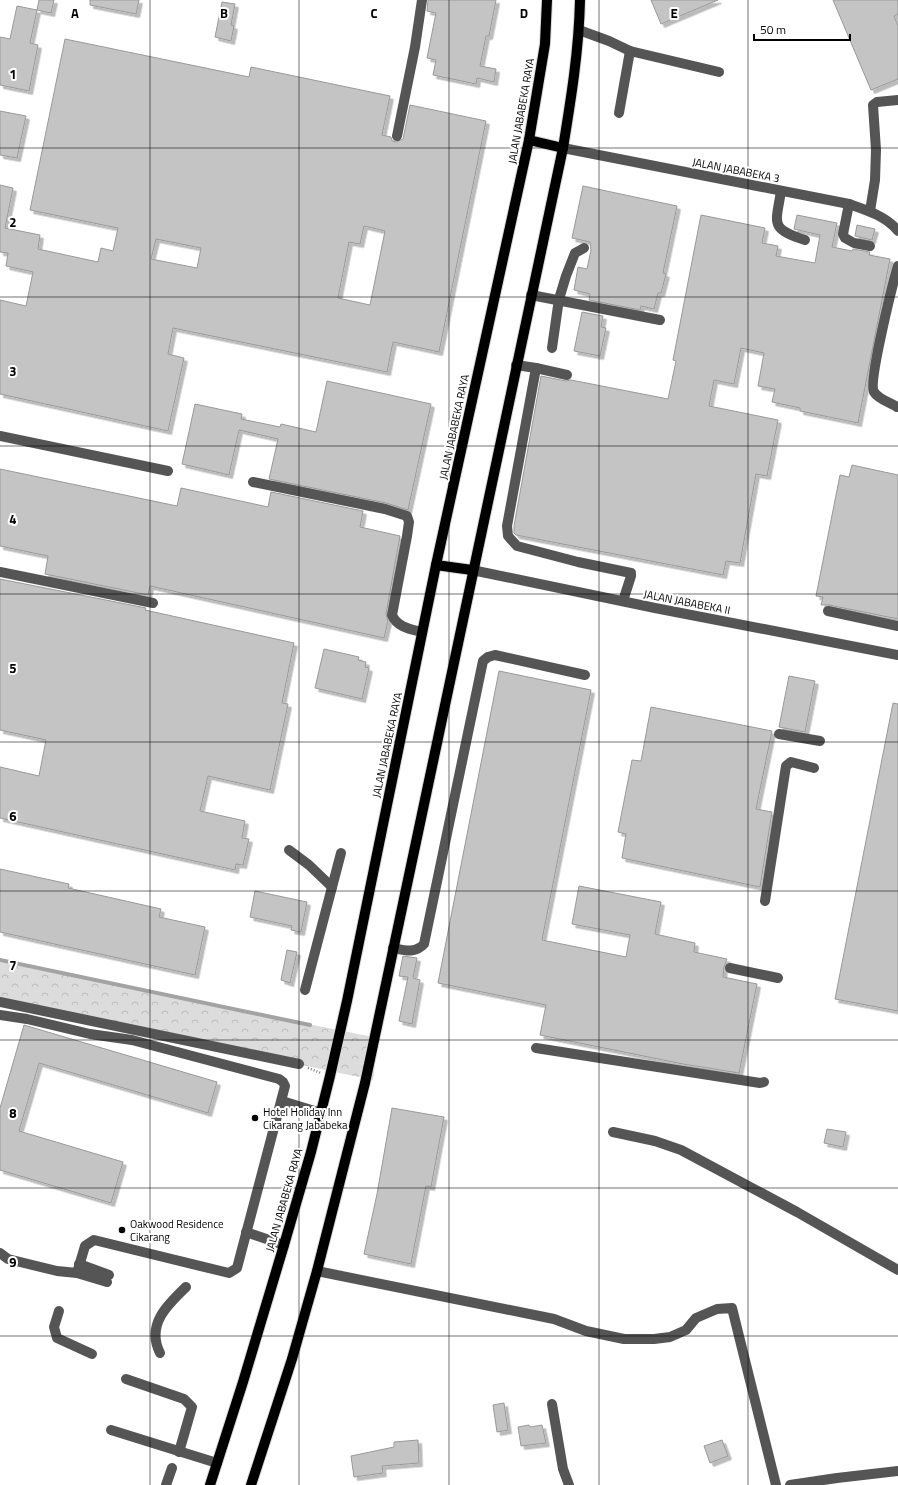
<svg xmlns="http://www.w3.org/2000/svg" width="898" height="1485" font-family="'Titillium Web',sans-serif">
	<defs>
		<pattern id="forest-crowns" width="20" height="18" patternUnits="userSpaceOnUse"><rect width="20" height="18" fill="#dcdcdc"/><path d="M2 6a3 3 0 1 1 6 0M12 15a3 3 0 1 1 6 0" fill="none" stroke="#bbb"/></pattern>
		<filter id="shadow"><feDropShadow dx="3.5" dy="3.5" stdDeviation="0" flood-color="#0004"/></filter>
	</defs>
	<rect width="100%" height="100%" fill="#fff"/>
	<path fill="url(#forest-crowns)" d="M0,962L378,1038L373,1080L0,1002Z"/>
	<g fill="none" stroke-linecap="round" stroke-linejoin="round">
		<path stroke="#a3a3a3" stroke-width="4" d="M0,960L310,1025"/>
	</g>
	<g fill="#c4c4c4" stroke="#999" fill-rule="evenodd" filter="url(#shadow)">
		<path d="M39,0H54L51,13L37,10Z"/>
		<path d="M90,0H139L136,14L90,5Z"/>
		<path d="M428,0H496L489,36H486L480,66L496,69L494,82L477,78L476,84L433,75L436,60L427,58L436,13L427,11Z"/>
		<path d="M651,0H718L661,24Z"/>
		<path d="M833,0H898V14L894,16L898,26V79L871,90Z"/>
		<path d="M222,2L235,4L231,25L234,26L231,41L215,37Z"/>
		<path d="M17,6L37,10L30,43L38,45L29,91L0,85V37L10,39Z"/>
		<path d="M65,39L249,77L251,67L390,96L382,135L391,137L392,141L396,142L403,139L410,105L486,121L439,352L393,342L387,372L173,328L168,354L184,358L168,431L0,394V300L26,306L33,272L6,266L8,253L0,252V185L13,188L5,228L40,235L38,249L98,262L101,248L113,251L118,228L30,210ZM364,226L385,231L370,305L338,298L349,242L360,244ZM156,239L201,248L197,268L151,259Z"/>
		<path d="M0,111L26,116L17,158L0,155Z"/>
		<path d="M583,186L677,206L663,273L666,274L661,293H658L654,309L641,306L640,310L589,300L590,294L574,290L578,267L587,269L591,250L590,242L572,238Z"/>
		<path d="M701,215L765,228L762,243L778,246L776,256L815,263L820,235L794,229L797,215L837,223L832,247L852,251L853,249L870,252L869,255L890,259L858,423L800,411V408L772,402L775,389L758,386L764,353L741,348L734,384L714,380L709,406L778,420L767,476L756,474L740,563L726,561L723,575L516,535L514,533V526L541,376L566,381L571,380L668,399L676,361L673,360Z"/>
		<path d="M857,225L875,229L872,240L855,236Z"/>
		<path d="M582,312L603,316L601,327L606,328L600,356L574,351Z"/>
		<path d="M327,381L431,404L408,510L386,503L269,479L278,439L239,430L229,475L182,464L195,404L242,414L241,419L280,427L281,424L316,432Z"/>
		<path d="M852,465L898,475V619L829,605H821L823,597L816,596L840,475L849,477Z"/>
		<path d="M0,469L177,506L181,488L268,507L271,492L363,511L360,527L400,536L386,614L388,621L384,638L150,586L148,595L45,574L48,556L0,546Z"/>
		<path d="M0,579L146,608L145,610L294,643L282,703L288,704L270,790L208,776L200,811L245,821L242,838L249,839L243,865L236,864L235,870L0,818V767L39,776L46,740L0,730Z"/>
		<path d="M324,649L359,657L358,660L366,662L365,667L369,668L362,699L315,688Z"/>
		<path d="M499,671L591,690L542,940L626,957L630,935L572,924L579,886L661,902L655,934L695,943L694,952L727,959L724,967L723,977L757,984L739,1073L683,1064L540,1035L546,1005L438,983Z"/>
		<path d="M789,676L815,681L805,732L779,727Z"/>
		<path d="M893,703L898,704V1011L835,999Z"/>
		<path d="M651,707L772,731L756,809L772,812L760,887L622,858L626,834L618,832L632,760L641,761Z"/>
		<path d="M0,869L69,884L68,888L161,909L159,917L205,927L195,975L0,932Z"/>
		<path d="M255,891L307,902L301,932L291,930L292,926L250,917Z"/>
		<path d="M287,950L297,952L290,983L281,980Z"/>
		<path d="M403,956L417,958L413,978L420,980L412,1024L399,1021L408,977L399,976Z"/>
		<path d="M24,1025L217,1082L208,1113L39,1063L19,1131L123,1162L111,1203L0,1170V1108Z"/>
		<path d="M392,1108L444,1117L431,1187L426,1186L411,1264L364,1254L377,1194Z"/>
		<path d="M827,1129L846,1132L843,1147L824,1143Z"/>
		<path d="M504,1403L508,1430L497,1432L493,1405Z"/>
		<path d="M529,1425L530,1427L542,1425L546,1443L521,1446L518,1427Z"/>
		<path d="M418,1440L419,1463L382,1466L383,1473L354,1477L351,1456L394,1447V1442Z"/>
		<path d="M722,1440L728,1456L710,1463L704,1446Z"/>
	</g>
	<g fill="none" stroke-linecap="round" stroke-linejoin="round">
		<defs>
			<g id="major">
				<path d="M529,140L563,148"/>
				<path d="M436,565L472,570"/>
				<path d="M210,1485L243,1382L284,1245L311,1152L330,1076L347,1001L436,565L529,140L545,44L547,0"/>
				<path d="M251,1485L292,1359L317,1271L365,1083L563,148C571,99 579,50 580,0"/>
			</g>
		</defs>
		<use href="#major" stroke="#dbdbdb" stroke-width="12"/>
		<path stroke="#777" stroke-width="2.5" stroke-dasharray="1 2" stroke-linecap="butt" d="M308,1068L321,1073"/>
		<g stroke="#555" stroke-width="10">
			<path d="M579,30L609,41L630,51L719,72"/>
			<path d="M619,113L630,51"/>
			<path d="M397,136L415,47L422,0"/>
			<path d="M563,148L849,204C866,210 886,216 898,231"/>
			<path d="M781,191C776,224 769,228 805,240"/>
			<path d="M849,204L843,234L845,238L854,243L870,246"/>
			<path d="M870,211L875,180L876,150L873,105L877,102L898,100"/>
			<path d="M531,295L660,320"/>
			<path d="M552,348L559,299L566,276L575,253L584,248"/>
			<path d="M516,365L536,368L507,526L508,536L517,546L578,562L631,573V576L623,601"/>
			<path d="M536,368L567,375"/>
			<path d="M897,407C891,403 878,399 874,392C868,382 893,283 898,266"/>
			<path d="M0,436L168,471"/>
			<path d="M253,482L385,509L407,516L409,522L407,536L392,615C397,627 410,629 422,632"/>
			<path d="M472,570L655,608L898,655"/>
			<path d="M0,572L153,603"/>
			<path d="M828,611L898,626"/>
			<path d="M779,734L820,741"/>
			<path d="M289,850L309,865L332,887"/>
			<path d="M765,901L786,766L791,762L814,768"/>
			<path d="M393,948C404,950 415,954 424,944L483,661L488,657L495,655L585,675"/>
			<path d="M730,968L778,978"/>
			<path d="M305,990L341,853"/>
			<path d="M0,1002L299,1064"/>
			<path d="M0,1015L27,1019L90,1034L132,1040L279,1079L283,1082L285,1086L237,1268L229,1273L94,1240L85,1246L77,1273L57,1271L8,1259L0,1253"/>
			<path d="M536,1048L760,1083L764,1082"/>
			<path d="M282,1101L321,1113"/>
			<path d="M613,1132L655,1141L681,1150L797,1212L898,1270"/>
			<path d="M246,1232L284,1245"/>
			<path d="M79,1264L109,1275"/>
			<path d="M317,1271L554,1319L586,1331L624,1339H654L670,1337L686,1330L696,1318L717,1309L732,1308L776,1485"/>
			<path d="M77,1273L107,1282"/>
			<path d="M59,1311L54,1327L57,1338L92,1354"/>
			<path d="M160,1353C146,1325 167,1305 186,1287"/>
			<path d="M126,1379L184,1399L192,1407L179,1452"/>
			<path d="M552,1404L563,1469L569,1485"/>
			<path d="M111,1430L217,1463"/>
			<path d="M166,1485L172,1468"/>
			<path d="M790,1485L837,1478L898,1471"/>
		</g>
		<use href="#major" stroke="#000" stroke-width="10"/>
	</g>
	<path fill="none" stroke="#000" stroke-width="1" stroke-opacity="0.55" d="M150,0V1485M299,0V1485M449,0V1485M599,0V1485M748,0V1485M0,148H898M0,297H898M0,446H898M0,594H898M0,742H898M0,891H898M0,1040H898M0,1188H898M0,1336H898"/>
	<g fill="#000" stroke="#fff" stroke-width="1.5">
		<circle cx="255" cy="1118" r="4"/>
		<circle cx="122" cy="1230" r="4"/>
	</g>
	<g text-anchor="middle" stroke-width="4" stroke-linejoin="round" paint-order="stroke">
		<g font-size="11" fill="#000" stroke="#fff">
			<text transform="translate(521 111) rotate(-80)" y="4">JALAN JABABEKA RAYA</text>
			<text transform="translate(736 170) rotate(11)" y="4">JALAN JABABEKA 3</text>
			<text transform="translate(454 427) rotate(-78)" y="4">JALAN JABABEKA RAYA</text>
			<text transform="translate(687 602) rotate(11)" y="4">JALAN JABABEKA II</text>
			<text transform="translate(387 745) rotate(-78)" y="4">JALAN JABABEKA RAYA</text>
			<text transform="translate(284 1200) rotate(-74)" y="4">JALAN JABABEKA RAYA</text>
		</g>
		<g font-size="11" fill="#000" stroke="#fff" text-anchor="start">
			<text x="263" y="1116">Hotel Holiday Inn<tspan x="263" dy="13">Cikarang Jababeka</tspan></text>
			<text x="130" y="1228">Oakwood Residence<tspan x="130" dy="13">Cikarang</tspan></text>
		</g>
	</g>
	<g font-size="13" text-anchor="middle" font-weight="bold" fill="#000" stroke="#fff" stroke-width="4" stroke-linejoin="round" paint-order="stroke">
		<text x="75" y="18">A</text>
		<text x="224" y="18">B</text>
		<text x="374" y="18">C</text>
		<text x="524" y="18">D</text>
		<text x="674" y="18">E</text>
		<text x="13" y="79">1</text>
		<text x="13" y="227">2</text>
		<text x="13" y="376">3</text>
		<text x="13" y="524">4</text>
		<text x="13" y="673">5</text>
		<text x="13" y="821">6</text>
		<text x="13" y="970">7</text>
		<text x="13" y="1118">8</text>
		<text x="13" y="1267">9</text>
	</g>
	<path d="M754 34v6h96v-6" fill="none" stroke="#000000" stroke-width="2"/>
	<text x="760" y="34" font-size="12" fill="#000000" stroke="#ffffff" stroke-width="3" paint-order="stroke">50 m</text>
</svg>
